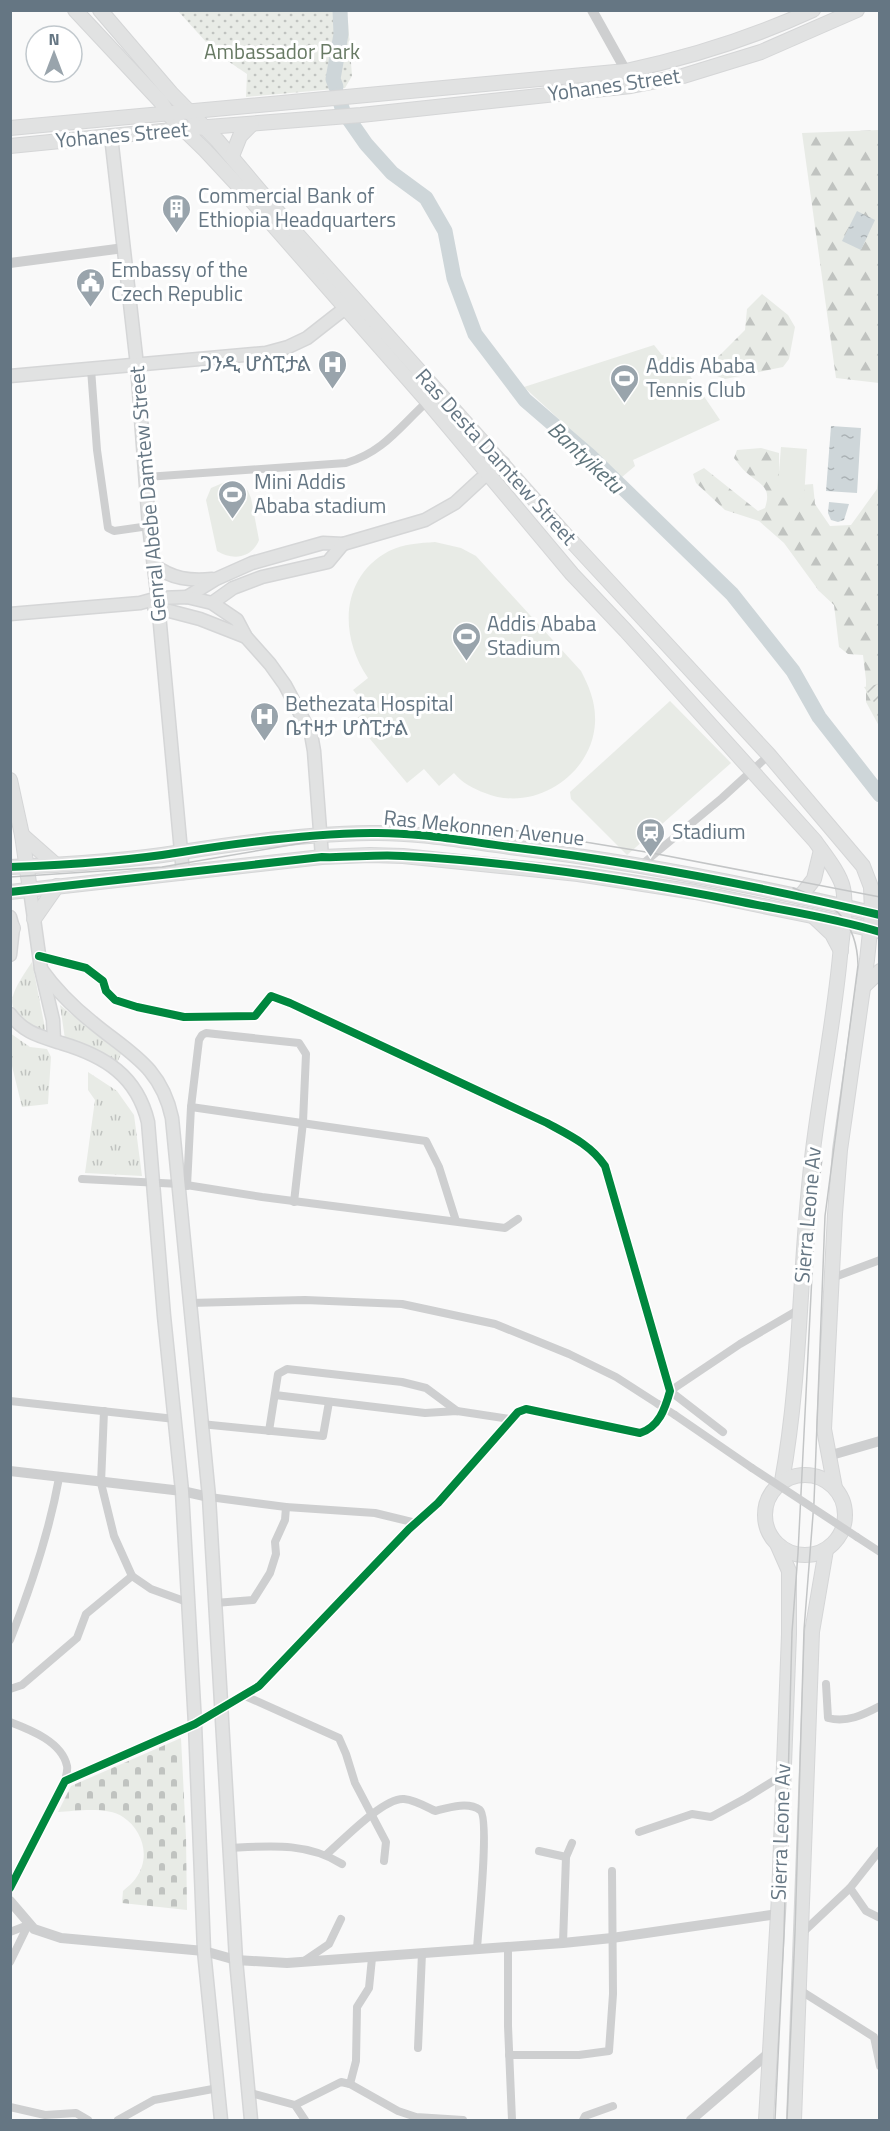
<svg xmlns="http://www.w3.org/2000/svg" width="890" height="2131" font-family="'Titillium Web','Noto Sans Ethiopic',sans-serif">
	<defs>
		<pattern id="grass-tufts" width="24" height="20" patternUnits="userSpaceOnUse" patternTransform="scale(1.5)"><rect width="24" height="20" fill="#e8ebe6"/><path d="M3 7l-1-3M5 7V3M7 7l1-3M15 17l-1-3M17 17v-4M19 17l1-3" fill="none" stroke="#c0c3c0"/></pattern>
		<pattern id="forest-firs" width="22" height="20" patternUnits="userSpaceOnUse" patternTransform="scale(1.5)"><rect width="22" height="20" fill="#e8ebe6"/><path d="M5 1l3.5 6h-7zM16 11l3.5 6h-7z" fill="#c0c3c0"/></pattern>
		<pattern id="cemetery-stones" width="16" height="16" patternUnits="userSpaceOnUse" patternTransform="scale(1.5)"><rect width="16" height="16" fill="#e8ebe6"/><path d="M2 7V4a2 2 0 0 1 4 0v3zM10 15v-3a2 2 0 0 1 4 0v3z" fill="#c0c3c0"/></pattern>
		<pattern id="park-dots" width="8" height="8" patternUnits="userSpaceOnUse" patternTransform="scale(1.5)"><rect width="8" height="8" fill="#e8ebe6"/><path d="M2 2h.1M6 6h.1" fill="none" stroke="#c0c3c0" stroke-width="1.8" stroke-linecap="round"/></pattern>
		<pattern id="garden-furrows" width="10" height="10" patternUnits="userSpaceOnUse" patternTransform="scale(1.5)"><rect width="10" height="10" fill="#e8ebe6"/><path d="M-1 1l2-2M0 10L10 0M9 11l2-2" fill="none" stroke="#c0c3c0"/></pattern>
		<pattern id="water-ripples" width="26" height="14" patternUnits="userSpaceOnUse" patternTransform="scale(1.5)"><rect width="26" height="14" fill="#ced6d9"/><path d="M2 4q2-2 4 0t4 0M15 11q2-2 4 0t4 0" fill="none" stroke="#abb2b5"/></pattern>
	</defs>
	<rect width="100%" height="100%" fill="#f9f9f9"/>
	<g fill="url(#grass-tufts)">
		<path d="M32,962L45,1028V1035C1,1009 6,1001 32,962Z"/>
		<path d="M60,1005L121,1054L117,1063L65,1039Z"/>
		<path d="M10,1033L30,1047L47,1049L51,1057L48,1104L22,1107L11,1062Z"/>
		<path d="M88,1072L117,1091L134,1115L142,1176L85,1173L95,1100L88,1090Z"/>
	</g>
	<g fill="url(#forest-firs)">
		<path d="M879,130V383L836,378L802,133Z"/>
		<path d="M762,294L788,315L795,327L789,359L783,367L725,379L709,373L718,357L745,330L747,309Z"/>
		<path d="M761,448L779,453V478L801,485L813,484L815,504L830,526L851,525L877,489L879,466V726L866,702V680L863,655L848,654L839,647L834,605L819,591L784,543L759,521L725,510L696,483L693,474L704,468L758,511L765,508C772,487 761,485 747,473C742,469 738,463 734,458L737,450Z"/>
	</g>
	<path fill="url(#cemetery-stones)" d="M181,1738L186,1837L187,1910L122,1903L123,1891C127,1887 133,1883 136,1878C151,1858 143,1830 123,1817C107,1806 76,1811 58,1812L71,1786Z"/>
	<path fill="url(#park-dots)" d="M178,11H340L348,21L352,76L345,88L246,97L247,74L216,53Z"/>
	<path fill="url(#garden-furrows)" d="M879,684L880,685L879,710L864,687Z"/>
	<g fill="#e8ebe6">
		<path d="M654,345L662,355L678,358L720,420L633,460L635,466L622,477L524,387Z"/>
		<path d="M781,447L807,449L804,499L777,497Z"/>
		<path d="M225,482H239L248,491L251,498L259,540C252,558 233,561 217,551L206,500L211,488Z"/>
		<path d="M435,542L461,548L476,556L581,671C590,688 596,704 595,723C592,776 533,813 485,793C474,789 462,783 454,773L439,786L424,769L407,783L354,720L369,709L353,690L368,678C339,636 340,577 389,551C403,544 420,543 435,542Z"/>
		<path d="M670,701L731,763L627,855L571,799L570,792Z"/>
	</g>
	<g fill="url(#water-ripples)">
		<path d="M857,211L875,220L861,250L842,241Z"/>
		<path d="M831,426L861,428L857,493L826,491Z"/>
		<path d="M829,502L849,504L844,520L838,522L831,520L828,513Z"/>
	</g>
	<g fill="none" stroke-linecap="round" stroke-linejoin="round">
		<g stroke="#ced6d9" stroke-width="15">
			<path d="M336,87L333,79L341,34L340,10"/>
			<path d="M338,95L343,111L366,144L392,173L426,198L445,231L454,278L475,334L525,400L590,456L732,594L793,671L819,717L880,795"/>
		</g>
		<defs>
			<g id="secondary">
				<path d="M111,136L137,365L149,526L157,592L183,873"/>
				<path d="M10,376L266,353L288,347L307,338L353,302"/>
				<path d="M154,565C172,579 190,581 212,579"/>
				<path d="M187,597L216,579L252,563L323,543L343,544L425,520L455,503L481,479L503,463"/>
				<path d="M212,603L233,588L262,577L328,562L343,544"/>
				<path d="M154,607L200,619L246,637"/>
				<path d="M10,614L140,603L158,598L187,597L212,603L237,620L246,637L270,664L285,685L311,734L314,751L322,857"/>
				<path d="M30,890L41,969L53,1020L54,1040"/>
				<path d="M10,917L13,928L10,955"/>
				<path d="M41,969C56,990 72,1006 92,1022C129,1053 161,1066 172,1118L209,1497L236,1960L251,2120"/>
				<path d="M10,1014C24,1033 40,1036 61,1043C105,1056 137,1076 148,1122L164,1316L182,1491L195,1724L204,1951L221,2120"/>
			</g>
			<g id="primary">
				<path d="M75,10L161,102L169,115L205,150L244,192L428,402L572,574L626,631L815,841C824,854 840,873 843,888C847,907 842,937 840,956C834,1021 821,1085 813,1150C799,1260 802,1372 782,1481"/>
				<path d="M100,10L171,93L217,140L288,224L564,533L769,755L863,866L871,887L872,913L867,960L840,1150L835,1214L824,1429L835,1488"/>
				<path d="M10,128C216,110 421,89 626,71C692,57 752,38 813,10"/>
				<path d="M10,146L182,129L361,115L631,86L683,76L761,52L857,10"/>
				<path d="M232,156L240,136L252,124"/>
				<path d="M10,780L22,835L30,890"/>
				<path d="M22,835L56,865"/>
				<path d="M10,867C66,865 127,861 182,852C244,842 308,834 371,833C417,832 464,841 510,847C634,862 758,886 880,915"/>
				<path d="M10,892L322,857L370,855L403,856L578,874L695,892L812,916L878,931"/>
				<path d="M800,897L814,879L821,850"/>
				<path d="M814,917L832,934L841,951"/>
				<path d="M34,919L57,886"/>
				<path d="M10,924L13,928"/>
				<path d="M863,987L880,971"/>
				<circle cx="805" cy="1515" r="40"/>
				<path d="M766,2120L779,1896L789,1634V1571L778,1546"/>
				<path d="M794,2120L812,1632L826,1550"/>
			</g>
		</defs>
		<use href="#secondary" stroke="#d5d6d7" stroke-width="15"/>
		<use href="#primary" stroke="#d5d6d7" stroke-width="16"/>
		<g stroke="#cecfd0" stroke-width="8">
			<path d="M91,369L97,450L108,528L114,531L149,526"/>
			<path d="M146,477L346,463C384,452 400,426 429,400"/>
			<path d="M640,866L722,798L769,755"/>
			<path d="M39,956L86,968L103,981L106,991L115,1000L137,1007L184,1017L255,1016L271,996L290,1003L547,1123C569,1135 591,1145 605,1166L670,1391C665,1409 659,1427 640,1433L526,1409L518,1412L438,1503L409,1529L259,1686L221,1708"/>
			<path d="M191,1107L426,1141L439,1167L456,1221"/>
			<path d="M82,1179L180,1184L262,1197L505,1228L518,1219"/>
			<path d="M187,1186L191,1107L199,1040L202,1035L206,1033L299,1043L306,1054L303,1122L294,1202"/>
			<path d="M832,1278L880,1260"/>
			<path d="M190,1303L305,1300L402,1304L495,1324L569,1354L616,1377L658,1404"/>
			<path d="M275,1395L425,1413L457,1411L510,1419"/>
			<path d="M10,1401L175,1419"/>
			<path d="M675,1415L752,1468"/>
			<path d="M201,1424L323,1436L329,1402"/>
			<path d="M269,1431L278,1374L287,1369L402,1382L426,1388L457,1411"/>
			<path d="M723,1432L670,1391L740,1344L800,1309"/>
			<path d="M209,1497L286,1507L375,1513L416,1523"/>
			<path d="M857,1537L880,1552"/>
			<path d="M132,1576L151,1589L187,1602"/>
			<path d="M215,1603L253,1600L270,1573L276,1554L275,1542L285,1520L286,1507"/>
			<path d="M10,1640C31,1587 49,1533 59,1478"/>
			<path d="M826,1684L828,1718C847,1723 863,1715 880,1706"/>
			<path d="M10,1689L22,1685L77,1638L86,1614L132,1576L114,1536L101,1483L104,1411"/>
			<path d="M243,1695L339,1738L346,1754L355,1783L386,1842L384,1861"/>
			<path d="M10,1722C31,1730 62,1742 67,1766C68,1770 66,1776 65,1781"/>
			<path d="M639,1832L692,1814L711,1817L746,1798L783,1775"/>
			<path d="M230,1848C269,1846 307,1842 342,1864"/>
			<path d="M539,1851L566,1857"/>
			<path d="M327,1854C342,1841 384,1797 404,1799C415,1800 425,1806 435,1811C447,1808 468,1801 480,1810C490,1818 478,1930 477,1949"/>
			<path d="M850,1888L866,1911L880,1918"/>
			<path d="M10,1932L28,1925"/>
			<path d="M800,1935L850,1888L880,1850"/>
			<path d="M563,1943L566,1857L572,1843"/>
			<path d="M508,1947V2026L512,2120"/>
			<path d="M304,1961L329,1944L341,1919"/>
			<path d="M10,1962L28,1925"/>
			<path d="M798,1989L874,2037L880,2066"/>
			<path d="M418,2048L422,1953"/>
			<path d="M509,2055H579L609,2051L613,1994L612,1871"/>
			<path d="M350,2084L356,2061L357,2007L369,1988L372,1958"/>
			<path d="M247,2092L295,2105L305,2120"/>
			<path d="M295,2105L341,2082L350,2084L398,2111L416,2117L463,2120"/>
			<path d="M10,2107L45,2115L76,2113L88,2120"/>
			<path d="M118,2120L154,2100L218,2088"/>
			<path d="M583,2120L585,2116L613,2106"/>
		</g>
		<g stroke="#cecfd0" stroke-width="10">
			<path d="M592,10L626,71L631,86"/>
			<path d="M10,263L124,248"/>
			<path d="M828,1456L880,1441"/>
			<path d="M10,1471L182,1491L209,1497"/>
			<path d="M10,1888L65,1781L195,1724L221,1708"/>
			<path d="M10,1901L34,1929L61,1938L204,1951L236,1960L287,1963L563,1943L612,1938L778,1914"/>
			<path d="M691,2120L770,2052"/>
		</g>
		<use href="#secondary" stroke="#e1e2e2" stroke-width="12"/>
		<use href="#primary" stroke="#e1e2e2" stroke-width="14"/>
		<g stroke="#c3c5c6" stroke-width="1.5">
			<path d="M10,877L162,867L332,838L444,828L475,827L512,830L652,853L880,897"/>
			<path d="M775,2120L784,1934L792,1632L798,1553L815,1215L822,1159"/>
			<path d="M787,2120L795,1932L804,1630L814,1502L825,1216L858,965C857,920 833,902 793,888"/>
		</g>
		<g stroke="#cecfd0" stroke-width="8">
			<path d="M658,1404L675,1415"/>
			<path d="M752,1468L857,1537"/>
		</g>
		<defs>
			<g id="cycleway">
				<path d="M10,867C66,865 127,861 182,852C244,842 308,834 371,833C417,832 464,841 510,847C634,862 758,886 880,915"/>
				<path d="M10,892L322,857C349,858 376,854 403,856C517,862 631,880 742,902C787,911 835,918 880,932"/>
				<path d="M10,1888L65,1781L195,1724L259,1686L409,1529L438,1503L518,1412L526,1409L640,1433C659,1427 665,1409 670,1391L605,1166C591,1145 569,1135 547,1123L290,1003L271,996L255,1016L184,1017L137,1007L115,1000L106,991L103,981L86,968L39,956"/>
			</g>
		</defs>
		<use href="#cycleway" stroke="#fff" stroke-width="11"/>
		<use href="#cycleway" stroke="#00873e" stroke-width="8"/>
	</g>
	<defs>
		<symbol id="building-pin" viewBox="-11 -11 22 30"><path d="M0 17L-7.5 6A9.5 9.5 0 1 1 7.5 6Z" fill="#99a4ac" stroke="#fff"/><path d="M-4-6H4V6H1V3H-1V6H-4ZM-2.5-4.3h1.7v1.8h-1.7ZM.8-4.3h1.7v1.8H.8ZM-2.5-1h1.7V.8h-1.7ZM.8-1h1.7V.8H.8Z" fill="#fff"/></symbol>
		<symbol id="civic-pin" viewBox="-11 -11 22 30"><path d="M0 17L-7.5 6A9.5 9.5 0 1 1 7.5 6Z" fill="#99a4ac" stroke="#fff"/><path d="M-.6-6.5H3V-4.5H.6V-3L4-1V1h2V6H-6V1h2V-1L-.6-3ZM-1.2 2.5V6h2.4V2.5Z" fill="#fff"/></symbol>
		<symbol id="hospital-pin" viewBox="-11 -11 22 30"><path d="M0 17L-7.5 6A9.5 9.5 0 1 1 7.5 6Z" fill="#99a4ac" stroke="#fff"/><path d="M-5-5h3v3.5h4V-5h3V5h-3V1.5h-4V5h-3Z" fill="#fff"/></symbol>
		<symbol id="stadium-pin" viewBox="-11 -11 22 30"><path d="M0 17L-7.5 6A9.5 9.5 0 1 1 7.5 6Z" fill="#99a4ac" stroke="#fff"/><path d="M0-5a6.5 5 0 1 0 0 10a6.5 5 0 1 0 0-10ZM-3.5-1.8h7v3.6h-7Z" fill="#fff"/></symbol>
		<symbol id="station-pin" viewBox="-11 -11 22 30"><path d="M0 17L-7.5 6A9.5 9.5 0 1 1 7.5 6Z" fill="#99a4ac" stroke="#fff"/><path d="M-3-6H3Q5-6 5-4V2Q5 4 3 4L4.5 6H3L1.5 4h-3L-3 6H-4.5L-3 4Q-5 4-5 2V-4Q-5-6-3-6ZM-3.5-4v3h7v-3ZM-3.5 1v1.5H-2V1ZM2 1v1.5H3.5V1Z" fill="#fff"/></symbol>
	</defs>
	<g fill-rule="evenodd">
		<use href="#building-pin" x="160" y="192" width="33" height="45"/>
		<use href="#civic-pin" x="74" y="266" width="33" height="45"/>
		<use href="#hospital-pin" x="316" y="348" width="33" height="45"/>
		<use href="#stadium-pin" x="608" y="362" width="33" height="45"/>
		<use href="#stadium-pin" x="216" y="478" width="33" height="45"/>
		<use href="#stadium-pin" x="450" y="620" width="33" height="45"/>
		<use href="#hospital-pin" x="248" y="700" width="33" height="45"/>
		<use href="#station-pin" x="634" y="816" width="33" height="45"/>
	</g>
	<g text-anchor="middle" stroke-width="6" stroke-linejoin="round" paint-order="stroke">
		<g font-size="21" fill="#687a64" stroke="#fff">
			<text x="282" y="59">Ambassador Park</text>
		</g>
		<g font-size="21" fill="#657683" stroke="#fff">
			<text transform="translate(614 85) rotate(-8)" y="7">Yohanes Street</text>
			<text transform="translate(122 135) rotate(-5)" y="7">Yohanes Street</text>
			<text transform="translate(496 457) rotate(48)" y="7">Ras Desta Damtew Street</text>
			<text transform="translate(148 494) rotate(-95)" y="7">Genral Abebe Damtew Street</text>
			<text transform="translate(484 828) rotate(6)" y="7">Ras Mekonnen Avenue</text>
			<text transform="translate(808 1215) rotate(-85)" y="7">Sierra Leone Av</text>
			<text transform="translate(781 1832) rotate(-88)" y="7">Sierra Leone Av</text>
		</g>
		<g font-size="21" fill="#657683" stroke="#fff" text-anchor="start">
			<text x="198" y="203">Commercial Bank of<tspan x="198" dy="24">Ethiopia Headquarters</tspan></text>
			<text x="111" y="277">Embassy of the<tspan x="111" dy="24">Czech Republic</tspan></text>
			<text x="311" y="371" text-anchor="end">ጋንዲ ሆስፒታል</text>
			<text x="646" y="373">Addis Ababa<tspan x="646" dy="24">Tennis Club</tspan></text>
			<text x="254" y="489">Mini Addis<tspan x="254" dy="24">Ababa stadium</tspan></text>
			<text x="487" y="631">Addis Ababa<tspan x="487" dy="24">Stadium</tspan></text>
			<text x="285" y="711">Bethezata Hospital<tspan x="285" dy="24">ቤተዛታ ሆስፒታል</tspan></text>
			<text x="672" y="839">Stadium</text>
		</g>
		<g font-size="22" font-style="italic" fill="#60757c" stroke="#fff">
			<text transform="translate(586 457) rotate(43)" y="8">Bantyiketu</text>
		</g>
	</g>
	<rect width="890" height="2131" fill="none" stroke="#657683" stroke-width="24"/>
	<g transform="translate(54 54)"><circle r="28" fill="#ffffff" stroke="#c1c8cd" stroke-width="1.5"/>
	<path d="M0-4.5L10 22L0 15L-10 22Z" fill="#99a4ac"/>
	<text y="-9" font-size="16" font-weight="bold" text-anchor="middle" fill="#657683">N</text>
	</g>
</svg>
